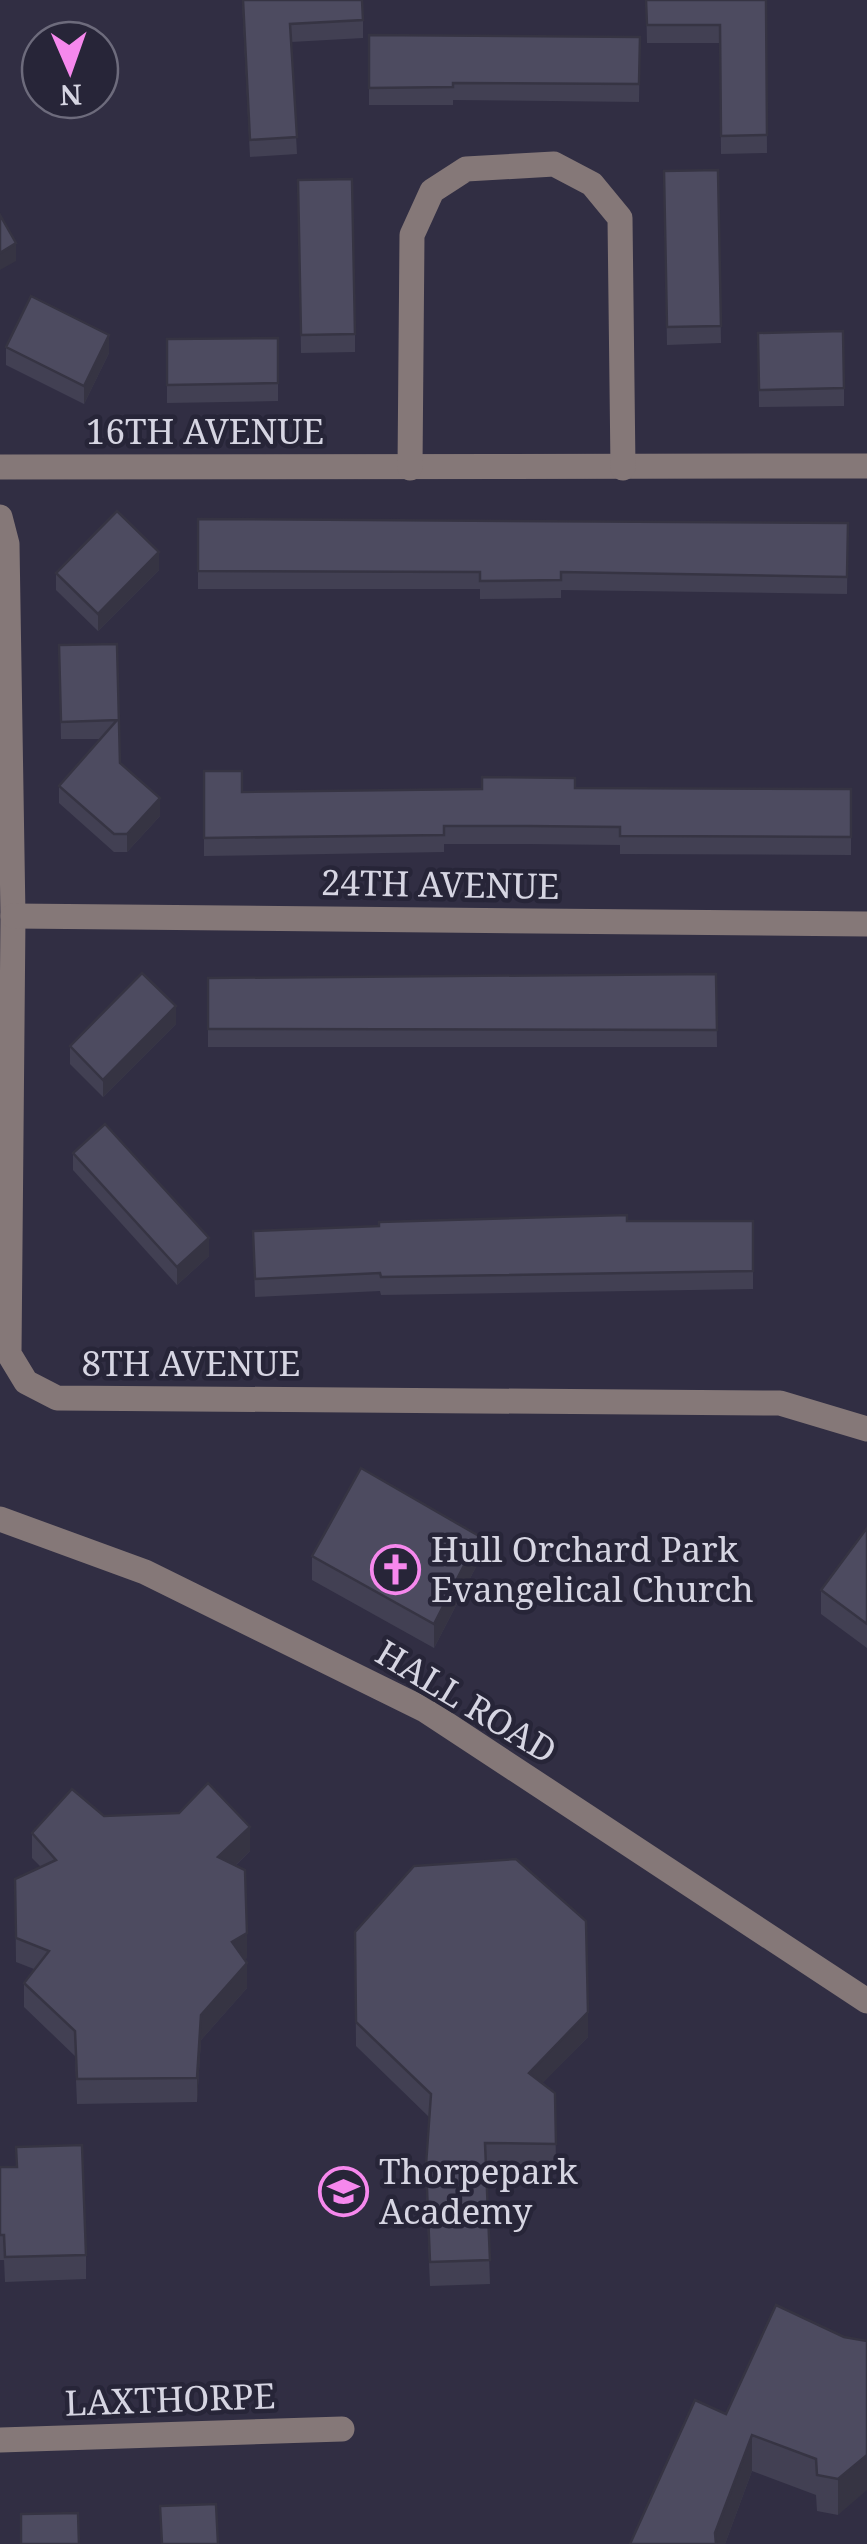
<svg xmlns="http://www.w3.org/2000/svg" width="867" height="2544" font-family="'Noto Serif',serif">
	<rect width="100%" height="100%" fill="#312e43"/>
	<g fill="none" stroke-linecap="round" stroke-linejoin="round">
		<g stroke="#857878" stroke-width="25">
			<path d="M0,467L867,466"/>
			<path d="M410,468L412,235L432,191L466,169L554,164L592,184L620,218L623,468"/>
			<path d="M0,517L7,544L13,916L9,1354L26,1382L57,1398L780,1403L867,1429"/>
			<path d="M13,916L867,924"/>
			<path d="M0,1519L145,1572L425,1710L867,2001"/>
			<path d="M0,2440L342,2429"/>
		</g>
	</g>
	<g fill="#424053">
		<path d="M242,0L363,20V38L291,42L297,154L250,157Z"/>
		<path d="M646,0H766L767,153L721,154L720,43H647Z"/>
		<path d="M369,35L640,37L639,102L453,100V105H369Z"/>
		<path d="M718,170L721,343L667,345L664,171Z"/>
		<path d="M298,180L355,334V352L301,353Z"/>
		<path d="M758,333L844,388V406L759,407Z"/>
		<path d="M167,339L278,383V401L167,403Z"/>
		<path d="M6,347L109,353L84,404L6,365Z"/>
		<path d="M198,519L848,523L847,594L561,590V598L480,599V589H198Z"/>
		<path d="M159,570L98,631L56,590V573Z"/>
		<path d="M117,644L120,763L160,816L127,852H114L59,803V786L101,739H61L59,645Z"/>
		<path d="M204,771L242,792L575,788L851,789V855L620,854V845L528,844H444V852L204,856Z"/>
		<path d="M716,974L717,1047H208V978Z"/>
		<path d="M176,1024L103,1097L70,1064V1046Z"/>
		<path d="M73,1153L209,1256L177,1285L73,1170Z"/>
		<path d="M627,1221H753V1289L381,1295L380,1291L255,1297L253,1231Z"/>
		<path d="M867,1528V1648L821,1614V1590Z"/>
		<path d="M312,1556L479,1561L434,1648L312,1580Z"/>
		<path d="M104,1816L250,1851L235,1866L247,1958L244,1959L247,1988L201,2040L197,2102L77,2104L75,2056L24,2007V1983L34,1969L16,1962L15,1879L41,1867L32,1858V1833Z"/>
		<path d="M355,1932L588,2037L542,2083L555,2093L556,2169L486,2168L490,2284L430,2286L426,2190L429,2117L356,2046Z"/>
		<path d="M0,2167L86,2255V2279L5,2282L4,2260H0Z"/>
		<path d="M844,2337L838,2515L817,2511L816,2495L752,2471L725,2544H630L726,2414Z"/>
	</g>
	<g fill="#363443">
		<path d="M16,243V261L0,270V253Z"/>
		<path d="M109,335V353L84,404V386Z"/>
		<path d="M159,552V570L98,631V614Z"/>
		<path d="M160,798V816L127,852V834Z"/>
		<path d="M176,1006V1024L103,1097V1080Z"/>
		<path d="M209,1238V1256L177,1285V1267Z"/>
		<path d="M479,1536V1561L434,1648V1624Z"/>
		<path d="M250,1827V1851L218,1882V1857Z"/>
		<path d="M247,1933V1958L232,1966V1942Z"/>
		<path d="M247,1963V1988L201,2040L197,2102V2078L201,2015Z"/>
		<path d="M588,2012V2037L529,2097V2073Z"/>
		<path d="M752,2435V2471L725,2544H715V2533Z"/>
		<path d="M867,2455V2490L838,2515V2479Z"/>
	</g>
	<g fill="#4d4b60" stroke="#363443" stroke-width="2.5">
		<path d="M243,0H362L363,20L290,24L297,137L250,140Z"/>
		<path d="M646,0H766L767,135L721,136L720,25H647Z"/>
		<path d="M369,35L640,37L639,84L453,83V87L369,88Z"/>
		<path d="M718,170L721,326L667,327L664,171Z"/>
		<path d="M352,179L355,334L301,335L298,180Z"/>
		<path d="M0,215L16,243L0,253Z"/>
		<path d="M31,296L109,335L84,386L6,347Z"/>
		<path d="M843,331L844,388L759,390L758,333Z"/>
		<path d="M278,338V383L167,385V339Z"/>
		<path d="M117,511L159,552L98,614L56,573Z"/>
		<path d="M198,519L848,523L847,577L561,572V580L480,581V572L198,571Z"/>
		<path d="M117,644L120,763L160,798L127,834H114L59,786L117,720L61,722L59,645Z"/>
		<path d="M204,771H242V792L482,789V777L575,778V788L851,789V837L620,836V827L528,826H444V835L204,838Z"/>
		<path d="M142,973L176,1006L103,1080L70,1046Z"/>
		<path d="M716,974L717,1030L208,1029V978Z"/>
		<path d="M105,1124L209,1238L177,1267L73,1153Z"/>
		<path d="M627,1215V1221H753V1271L381,1277L380,1273L255,1279L253,1231L379,1226V1222Z"/>
		<path d="M361,1468L479,1536L434,1624L312,1556Z"/>
		<path d="M867,1528V1624L821,1590Z"/>
		<path d="M208,1783L250,1827L218,1857L245,1870L247,1933L232,1942L247,1963L201,2015L197,2078L77,2079L75,2031L24,1983L49,1951L16,1938L15,1879L56,1860L32,1833L72,1789L104,1816L179,1813Z"/>
		<path d="M516,1859L586,1921L588,2012L529,2073L555,2093L556,2144L485,2143L490,2260L430,2262L426,2165L431,2094L356,2022L355,1932L414,1866Z"/>
		<path d="M82,2145L86,2255L5,2257L4,2235H0V2167H17L16,2147Z"/>
		<path d="M776,2305L844,2337L867,2341V2455L838,2479L817,2475L816,2459L752,2435L715,2533L716,2544H630L695,2400L726,2414Z"/>
		<path d="M216,2504L218,2544H162L160,2506Z"/>
		<path d="M78,2513L79,2544H21V2514Z"/>
	</g>
	<defs>
		<symbol id="church-ring" viewBox="-11 -11 22 22"><circle r="9.5" fill="#272538" stroke="#f688ed" stroke-width="1.5"/><path d="M-1.2-6h2.4v3.5h3.3v2.4h-3.3V6h-2.4V-.1h-3.3v-2.4h3.3Z" fill="#f688ed"/></symbol>
		<symbol id="school-ring" viewBox="-11 -11 22 22"><circle r="9.5" fill="#272538" stroke="#f688ed" stroke-width="1.5"/><path d="M0-5L7-2L0 1L-7-2ZM-4 1L0 2.5L4 1V4Q0 6-4 4Z" fill="#f688ed"/></symbol>
	</defs>
	<g fill-rule="evenodd">
		<use href="#church-ring" x="368" y="1542" width="55" height="55"/>
		<use href="#school-ring" x="316" y="2164" width="55" height="55"/>
	</g>
	<g text-anchor="middle" stroke-width="9" stroke-linejoin="round" paint-order="stroke">
		<g font-size="35" fill="#d6d5e2" stroke="#272538">
			<text x="205" y="444">16TH AVENUE</text>
			<text transform="translate(440 885) rotate(1)" y="12">24TH AVENUE</text>
			<text x="191" y="1376">8TH AVENUE</text>
			<text transform="translate(466 1702) rotate(31)" y="12">HALL ROAD</text>
			<text transform="translate(170 2400) rotate(-2)" y="12">LAXTHORPE</text>
		</g>
		<g font-size="35" fill="#d6d5e2" stroke="#272538" text-anchor="start">
			<text x="431" y="1562">Hull Orchard Park<tspan x="431" dy="40">Evangelical Church</tspan></text>
			<text x="379" y="2184">Thorpepark<tspan x="379" dy="40">Academy</tspan></text>
		</g>
	</g>
	<g transform="translate(70 70) rotate(178)"><circle r="48" fill="#272538" stroke="#6d6b7c" stroke-width="2.5"/>
	<path d="M0-8L18 38L0 25L-18 38Z" fill="#f688ed"/>
	<text y="-15" font-size="28" font-weight="bold" text-anchor="middle" fill="#d6d5e2">N</text>
	</g>
</svg>
